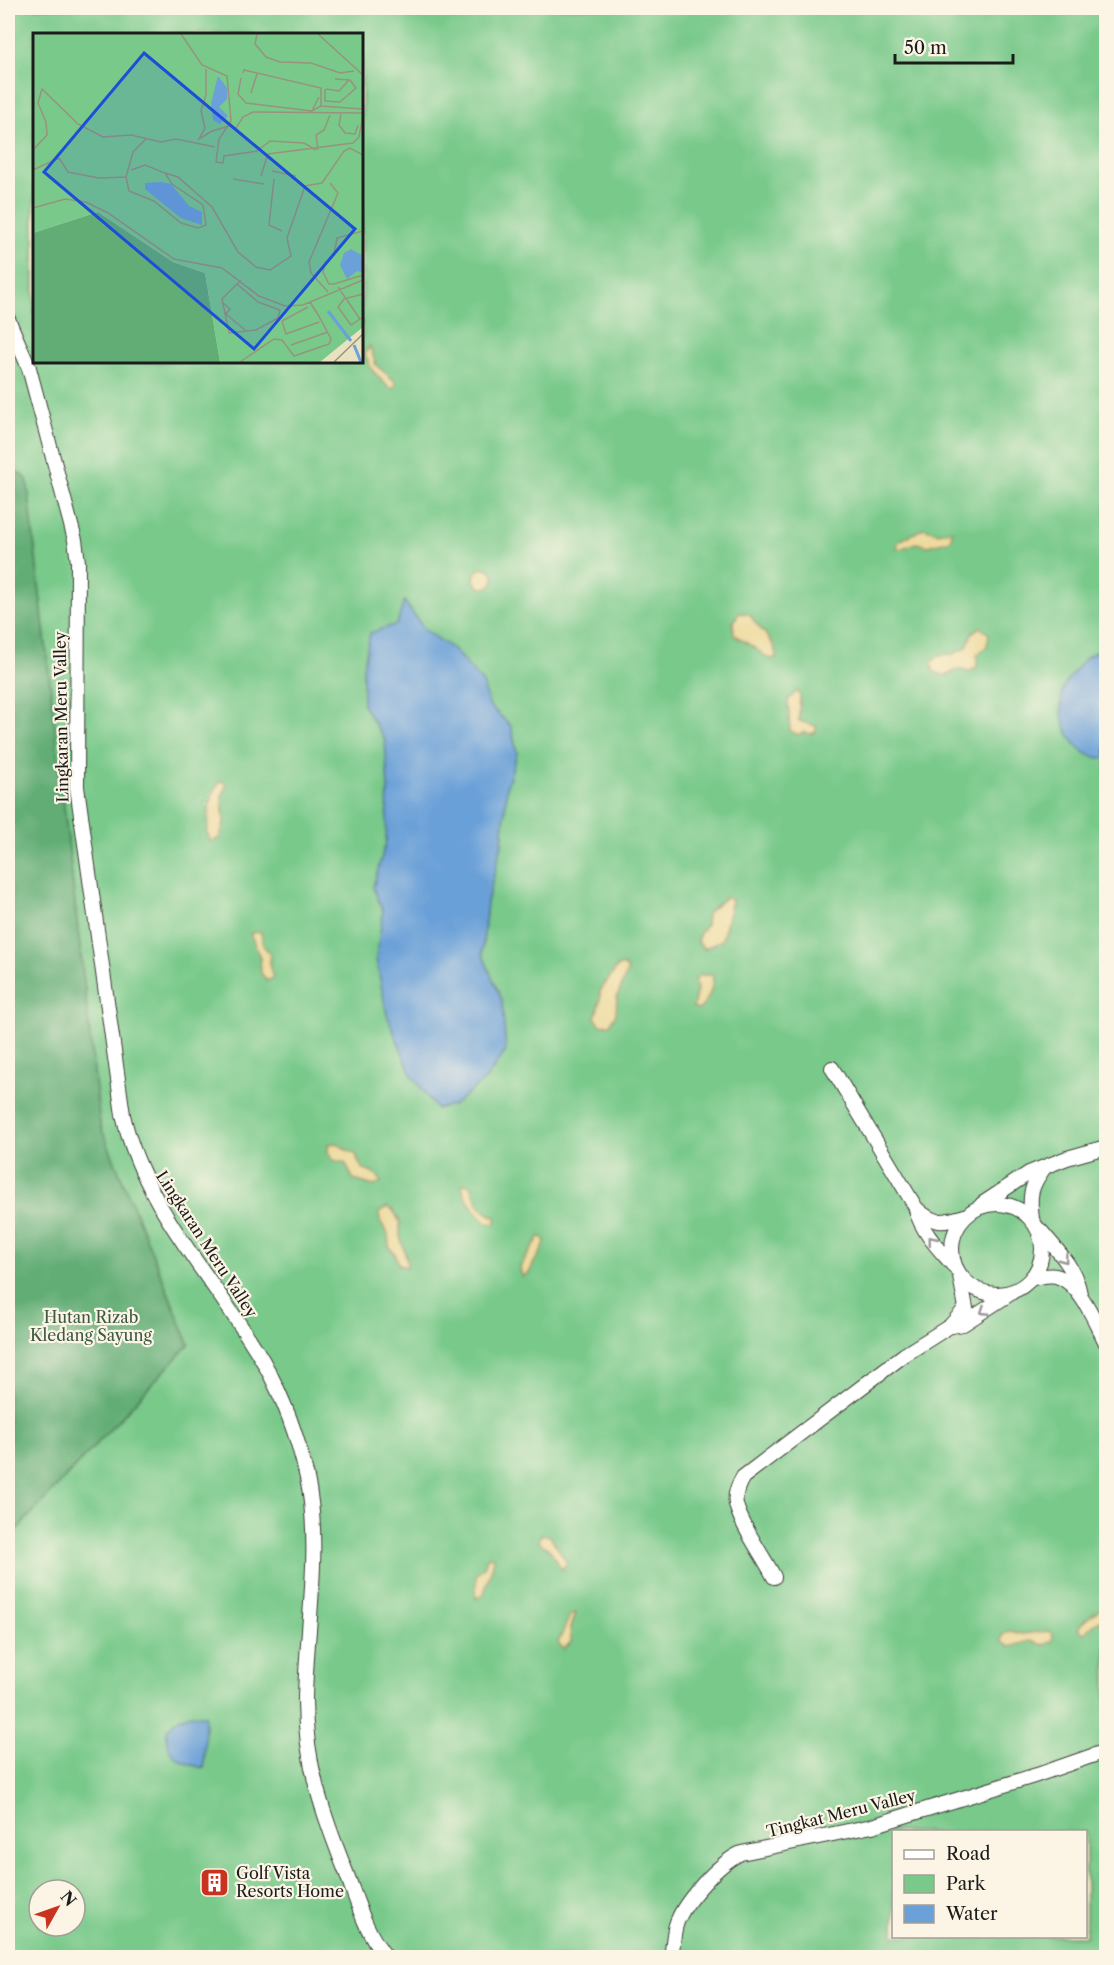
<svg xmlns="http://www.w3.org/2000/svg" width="1114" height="1965" font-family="'Libre Caslon Text',serif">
	<rect width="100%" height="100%" fill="#fcf5e5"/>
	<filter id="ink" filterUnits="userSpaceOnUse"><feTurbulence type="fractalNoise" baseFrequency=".0167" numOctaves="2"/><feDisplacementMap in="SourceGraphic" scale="12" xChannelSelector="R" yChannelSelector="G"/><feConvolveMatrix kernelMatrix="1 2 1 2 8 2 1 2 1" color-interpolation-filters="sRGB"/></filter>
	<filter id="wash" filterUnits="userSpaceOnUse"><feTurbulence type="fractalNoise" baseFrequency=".008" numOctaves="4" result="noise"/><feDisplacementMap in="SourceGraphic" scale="24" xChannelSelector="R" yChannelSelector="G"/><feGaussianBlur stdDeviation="1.35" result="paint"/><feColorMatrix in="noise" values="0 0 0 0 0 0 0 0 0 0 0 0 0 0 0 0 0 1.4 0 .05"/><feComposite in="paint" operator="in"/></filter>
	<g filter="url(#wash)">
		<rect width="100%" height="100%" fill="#e9e2c0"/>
		<path fill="#78c98a" stroke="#4a7253" stroke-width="1.5" fill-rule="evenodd" d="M8,8H1106V1957H8V1539L189,1344L100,1125L27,479L8,466ZM34,34H362V362H34ZM894,1832H1086V1936H894ZM39,1890H75V1926H39Z"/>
		<path fill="#62ad76" stroke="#3f6449" stroke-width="1.5" d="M8,466L27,479L100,1125L189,1344L8,1539Z"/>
		<g fill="#eeda9e" stroke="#857b5d" stroke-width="1.5">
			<path d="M370,346L376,365L396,382L395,388H389L371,369L365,354Z"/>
			<path d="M924,528L938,533L952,530L951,540L928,546L916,543L903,548L896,549L899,541Z"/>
			<circle cx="484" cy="578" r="10"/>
			<path d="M739,613L750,614C758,631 776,638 776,658L769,659L755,648L734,635L733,623Z"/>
			<path d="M980,627L989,634L987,646L977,655V667L969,672L958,669L946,676L934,672L931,663L939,655L953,654L967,647L972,633Z"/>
			<path d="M797,691L800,696L799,721L816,726V732L810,734L804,732L798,735L790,731L788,700Z"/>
			<path d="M220,781L227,783L222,797L224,823L220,838L211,842L207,833C210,822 207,819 209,809C210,798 214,790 220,781Z"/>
			<path d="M726,897L732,901L722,940L704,949L697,941L700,933L706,925L707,913Z"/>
			<path d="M261,932L263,945L270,954V968L273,978L267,981L261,973L260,958L250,933Z"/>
			<path d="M623,965L628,970L617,997L616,1014L610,1024L601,1025L595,1018L600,1000V991L617,967Z"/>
			<path d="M700,975H713C713,990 709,999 699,1010L693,1008L697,989L695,979Z"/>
			<path d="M338,1143L345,1149L356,1154C359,1168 364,1170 377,1175L381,1182L374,1186L354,1180L345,1163L333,1160L328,1152V1144Z"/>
			<path d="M462,1184L471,1185C476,1200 480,1212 496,1217V1224L486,1223C476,1212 463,1198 462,1184Z"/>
			<path d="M387,1207L393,1210L400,1222V1236L407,1260V1267L399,1265L396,1256L389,1246L388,1234L380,1221L379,1213Z"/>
			<path d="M540,1236L545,1240C543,1256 534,1257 530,1272L522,1277L520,1267Z"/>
			<path d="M541,1534L550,1536L567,1562L562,1570L550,1550L539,1542Z"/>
			<path d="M488,1556L494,1557C493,1571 486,1580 484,1594L476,1599V1574L484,1567Z"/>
			<path d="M1102,1607H1106V1619L1100,1620L1084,1633L1078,1629C1083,1619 1093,1615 1102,1607Z"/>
			<path d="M576,1613L571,1628V1642L564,1649L558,1643L570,1615Z"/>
			<path d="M1010,1631L1023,1634L1049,1631L1053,1635L1052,1641L1044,1645L1030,1641L1010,1647L1001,1641L1004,1633Z"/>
		</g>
		<g fill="#6ba0d8" stroke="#445e7a" stroke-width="1.5">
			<path d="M404,601L424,629L453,649L483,683L489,705L511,726L517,753L507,786L502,844L487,902L482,953L502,1001L506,1051L486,1079L454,1105L436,1109L411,1074L387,1015L376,959L383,912L373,887L386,842L388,787L385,740L363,705V669L370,633L397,624Z"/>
			<path d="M1106,646V758C1073,760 1055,718 1063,688C1065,682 1081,663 1086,658C1092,653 1100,650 1106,646Z"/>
			<path d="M192,1714L205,1716L204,1768C180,1763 165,1757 167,1729L179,1718Z"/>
		</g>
	</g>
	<g filter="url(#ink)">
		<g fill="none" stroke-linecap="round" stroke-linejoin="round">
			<defs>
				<g id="minor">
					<path d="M8,319L29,368L75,540L78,562L77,787L123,1115C144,1209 217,1281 264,1363C284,1399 298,1437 307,1478C322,1546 306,1630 305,1700C305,1764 323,1814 346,1872C357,1901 366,1934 387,1958"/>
					<path d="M832,1068L916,1208C934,1225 942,1223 965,1216"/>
					<circle cx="997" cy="1249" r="45"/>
					<path d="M982,1204L1029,1173L1067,1158L1106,1147"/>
					<path d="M916,1210C922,1232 938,1248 953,1265"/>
					<path d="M1032,1219C1029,1196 1030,1187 1044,1168"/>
					<path d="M1040,1230C1056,1249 1076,1268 1080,1294"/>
					<path d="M1033,1278C1040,1277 1049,1274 1056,1276C1080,1282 1096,1324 1106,1343"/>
					<path d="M952,1326L963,1324L1011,1293"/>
					<path d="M774,1577C764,1557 740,1524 736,1504C734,1494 738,1485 743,1477L904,1355L950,1326L966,1308L960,1276"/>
					<path d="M671,1958C673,1947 673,1935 676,1925C683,1902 719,1863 741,1853L872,1826L1037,1775L1106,1751"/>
				</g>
			</defs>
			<use href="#minor" stroke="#3b3a35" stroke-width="16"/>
			<use href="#minor" stroke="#fff" stroke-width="14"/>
		</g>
		<defs><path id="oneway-chevron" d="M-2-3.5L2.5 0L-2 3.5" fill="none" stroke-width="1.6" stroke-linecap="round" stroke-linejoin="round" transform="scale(1.5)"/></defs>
		<g stroke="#999">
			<use href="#oneway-chevron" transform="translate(932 1240) rotate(-129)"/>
			<use href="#oneway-chevron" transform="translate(1064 1259) rotate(53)"/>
			<use href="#oneway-chevron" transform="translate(984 1311) rotate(147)"/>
		</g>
	</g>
	<defs>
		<symbol id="building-square" viewBox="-11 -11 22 22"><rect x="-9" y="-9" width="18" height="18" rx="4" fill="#c8321e" stroke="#fcf5e5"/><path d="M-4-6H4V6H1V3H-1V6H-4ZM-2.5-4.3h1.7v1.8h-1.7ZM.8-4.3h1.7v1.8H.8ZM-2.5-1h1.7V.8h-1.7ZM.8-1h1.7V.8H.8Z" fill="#fff"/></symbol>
	</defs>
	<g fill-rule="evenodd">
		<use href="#building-square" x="198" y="1866" width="33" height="33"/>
	</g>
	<g text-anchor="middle" stroke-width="4.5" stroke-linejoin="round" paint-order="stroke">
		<g font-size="16" fill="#1c1c1c" stroke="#fcf5e5">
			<text transform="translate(61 717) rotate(-91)" y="6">Lingkaran Meru Valley</text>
			<text transform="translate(207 1244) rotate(57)" y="6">Lingkaran Meru Valley</text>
			<text transform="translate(841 1813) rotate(-14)" y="6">Tingkat Meru Valley</text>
		</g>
		<g font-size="16" fill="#3c5942" stroke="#fcf5e5">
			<text x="91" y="1323">Hutan Rizab<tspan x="91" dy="18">Kledang Sayung</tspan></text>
		</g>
		<g font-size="16" fill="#1c1c1c" stroke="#fcf5e5" text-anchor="start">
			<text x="236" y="1879">Golf Vista<tspan x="236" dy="18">Resorts Home</tspan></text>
		</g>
	</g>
	<g transform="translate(33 33)">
		<rect width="330" height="330" fill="#e9e2c0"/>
		<path d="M0,1H330V294L287,329H187L172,240L140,229L65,179L0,200Z" fill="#78c98a"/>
		<path d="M65,179L140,229L172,240L187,329H0V200Z" fill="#62ad76"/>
		<path d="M185,43L194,55V66L186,74L195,83L187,91L180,87L178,70ZM128,149L138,151L156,173L169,179V192L148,185L112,156V150ZM318,216L330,223V240L324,238L314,246L307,232L311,220Z" fill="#6ba0d8"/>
		<path fill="none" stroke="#6ba0d8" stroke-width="3" d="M295,278L318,308M321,312L328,329"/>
		<path fill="none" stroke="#97937e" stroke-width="1.5" d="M148,1L169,32L194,43L198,88L186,106L183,129L190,130L191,123L224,118L237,108L271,110L283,117M224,1L222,11L233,24L247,29L278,30L307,40L321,38M285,1L330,42M173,36V62L168,78L172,95L166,106L179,98L196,93L203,95L210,84L220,79L330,80M210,40L211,37L288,55V73M208,45L205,61L213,70L279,78M292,56V68L307,69L323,55L317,47L302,46M293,56L306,58L316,47M218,60L224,41M286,64L279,78L288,73M288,73L330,76M308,80L306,92L312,100L322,101L325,92M0,117L14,102L13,89L5,70L9,56L45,91L70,104L98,102L128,109L143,106L182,114M285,117L283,102L291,97L297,82M0,137L26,125L35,139L66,145L93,144L100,119L114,105M239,138L263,143M132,140L145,144L179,174L205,219L223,234L237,237L258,223L254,205L272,153L289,150L311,118L317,115L330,122M228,143L235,121L320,110L326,104L330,82M93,144L96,158L121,168L148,190L165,195L173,192L170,172L139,151L132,140L112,132L98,137M200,146L231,151M241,146L236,192L249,198M0,175L32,166L53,169L75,180L141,226L189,235L226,263L252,273L270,272L330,247M330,198L304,205L301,222L292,230L290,239L296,251H301L330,242M204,251L225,269L247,277L245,285L223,297L196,300L189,266L208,247M305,254L327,286M295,259L278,240L276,229L305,160L297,150M330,261L311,266L305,274L318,292L330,284M277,269L287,285M190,270L197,276L193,281L212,297M275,274L249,288L253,301L286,289M258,312L295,299M207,329L241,306L249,307L261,323L296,311L298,306L287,285M301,329L330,301"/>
		<path fill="#1d4ed8" fill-opacity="0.15" stroke="#1d4ed8" stroke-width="3" d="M111,20L322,196L221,316L11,139Z"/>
		<rect width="330" height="330" fill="none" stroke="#1c1c1c" stroke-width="3"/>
	</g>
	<rect width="1114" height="1965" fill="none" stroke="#fcf5e5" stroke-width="30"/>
	<rect x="892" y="1830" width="195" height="108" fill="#fcf5e5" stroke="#a29e95" stroke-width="1.5"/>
	<rect x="904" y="1850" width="30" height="9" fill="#ffffff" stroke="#a29e95" stroke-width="1.5"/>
	<text x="946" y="1860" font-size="18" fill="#1c1c1c">Road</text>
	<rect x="904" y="1875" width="30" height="18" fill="#78c98a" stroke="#a29e95" stroke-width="1.5"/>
	<text x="946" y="1890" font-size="18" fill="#1c1c1c">Park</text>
	<rect x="904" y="1905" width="30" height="18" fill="#6ba0d8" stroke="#a29e95" stroke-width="1.5"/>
	<text x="946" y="1920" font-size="18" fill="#1c1c1c">Water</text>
	<g transform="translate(57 1908) rotate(50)"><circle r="28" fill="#fcf5e5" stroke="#a29e95" stroke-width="1.5"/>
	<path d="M0-4.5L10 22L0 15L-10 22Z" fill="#c8321e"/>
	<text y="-9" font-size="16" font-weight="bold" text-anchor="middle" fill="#1c1c1c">N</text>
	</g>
	<path d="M895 54v9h118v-9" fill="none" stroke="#1c1c1c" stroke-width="3"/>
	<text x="904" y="54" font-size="18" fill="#1c1c1c" stroke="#fcf5e5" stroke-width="4.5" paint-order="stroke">50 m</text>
</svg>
